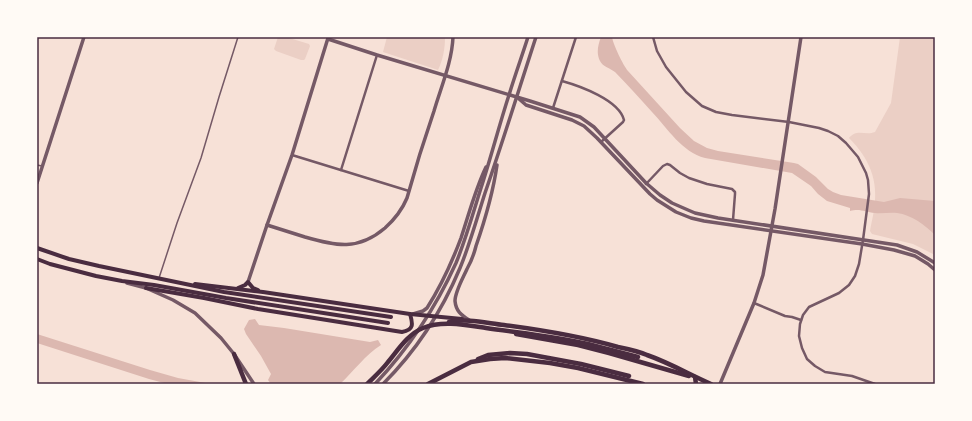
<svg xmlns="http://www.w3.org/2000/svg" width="972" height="421" font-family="Bitter,serif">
	<rect width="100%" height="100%" fill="#f7e1d7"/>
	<g fill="#ebcfc5">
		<path d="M278,37H286L309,44L310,46L305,59L304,60H301L276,51L274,49Z"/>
		<path d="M387,37H445C445,49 443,59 438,70L383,52Z"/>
		<path d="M900,37H935V255L913,244L872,234L870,231C871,224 873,217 874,210C879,180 869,158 849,138C857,128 865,136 875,132L891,103Z"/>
	</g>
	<g fill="#dcb8b0">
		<path d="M601,37H612C613,44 623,65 628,71L680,128L694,141L707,148L718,151L794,163L798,164L816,177L828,189L833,192L841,195L884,202L900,198L935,201V235C925,225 912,215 897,213C890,212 882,214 875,213C865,212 860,208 850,211V208L827,201L818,194L811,186L792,173L705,158C682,152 668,129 652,112C640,99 628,85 615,72C610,68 603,67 600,61C596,53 598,45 601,37Z"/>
		<path d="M255,319L259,325L284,328L370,342L378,340L381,345C365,355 354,371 340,384H271L268,380L271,374L261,356L246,334L244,329L249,320Z"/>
		<path d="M37,334L150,370L178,378L211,384H168L149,379L37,343Z"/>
	</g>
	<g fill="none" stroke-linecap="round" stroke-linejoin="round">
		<g stroke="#755966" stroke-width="1.5">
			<path d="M37,40L38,37"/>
			<path d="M37,165L42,166"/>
			<path d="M159,278L177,223L201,158L219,97L238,37"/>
		</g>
		<g stroke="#755966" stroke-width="2.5">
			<path d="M653,37L657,51L666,67L686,92L702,106L716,112L732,115L789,122L819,128L828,131L838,136L846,143L858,157L866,173L868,180L869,194L863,240L859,264L855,276L849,285L839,293L809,307L803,315L800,324L799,336L802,348L807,359L815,366L825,372L852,376L875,384"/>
			<path d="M562,81C580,86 619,100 624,120L623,122L601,142"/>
			<path d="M553,108L576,37"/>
			<path d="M292,155L409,191"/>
			<path d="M341,170L377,55"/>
			<path d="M646,184L663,166L667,164L670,165L680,173L689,178L707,184L732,189L735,192V194L733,220"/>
			<path d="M754,303L785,316L792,317L801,320"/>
		</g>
		<g stroke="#755966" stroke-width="3.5">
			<path d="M328,39L377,55L530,101L580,117L594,127L646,183L660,195L672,203L688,210L695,213L718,218L897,245L917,252L935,263"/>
			<path d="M518,98L526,105L572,120L584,126L597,138L650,194L657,200L676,212L691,218L704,221L862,244L894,250L915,256L928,264L935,270"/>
			<path d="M37,183L84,37"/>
			<path d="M267,225C280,229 292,233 305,237C336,246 358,251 385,228C395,219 402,210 407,198C415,169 424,140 434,111C441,87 452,62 453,37"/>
			<path d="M248,282L267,225L292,155L328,38"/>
			<path d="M127,283L146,288L173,300L195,313L221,338L234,354L254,384"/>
			<path d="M413,314L423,311L427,308C441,286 452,262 461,238C469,214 475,190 486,167"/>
			<path d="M469,320C461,315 456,311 455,301C455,292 463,278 467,269C471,262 474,254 476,246C485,220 493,193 497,165"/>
			<path d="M375,384C408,349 436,307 456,263C466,239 473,213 481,188C491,157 499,126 509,95C515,75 522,56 528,37"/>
			<path d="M383,384C416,351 442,311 460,268C470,244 477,218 485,193C503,141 519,89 536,37"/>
			<path d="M720,384L754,303L763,275L775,209L801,37"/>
		</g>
		<g stroke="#4a2c40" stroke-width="4">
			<path d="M37,248L69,259L99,266L224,292L391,317"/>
			<path d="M37,259L50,264L96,276L122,281L154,285L226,298L388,323"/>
			<path d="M195,284L263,292L410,314L462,319"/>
			<path d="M146,288L204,298L258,309L402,332C414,330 413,324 410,314"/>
			<path d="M238,288L245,285L248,282L253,288L258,290"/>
		</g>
		<g stroke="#4a2c40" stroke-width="4.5">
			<path d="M449,322C467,318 486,323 504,325C542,330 580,336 618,347C628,349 638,351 647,355C670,363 690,375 711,384"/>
			<path d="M516,334L578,345L609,353L689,376"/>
			<path d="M234,354L246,384"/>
			<path d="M478,359L488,355L510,353L527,354L581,364L629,376"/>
			<path d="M695,377L696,384"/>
			<path d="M367,384C374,377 382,370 388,362C398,350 408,334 423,328C442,320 466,325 486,328C520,333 554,336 588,344C605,348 621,353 638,357"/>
			<path d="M428,384L471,362L490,359L505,358L550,363L578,368L643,384"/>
		</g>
	</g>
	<rect width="972" height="421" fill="none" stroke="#fffaf5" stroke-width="76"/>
	<rect x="38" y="38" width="896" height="345" fill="none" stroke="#4a2c40" stroke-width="1.5"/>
</svg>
